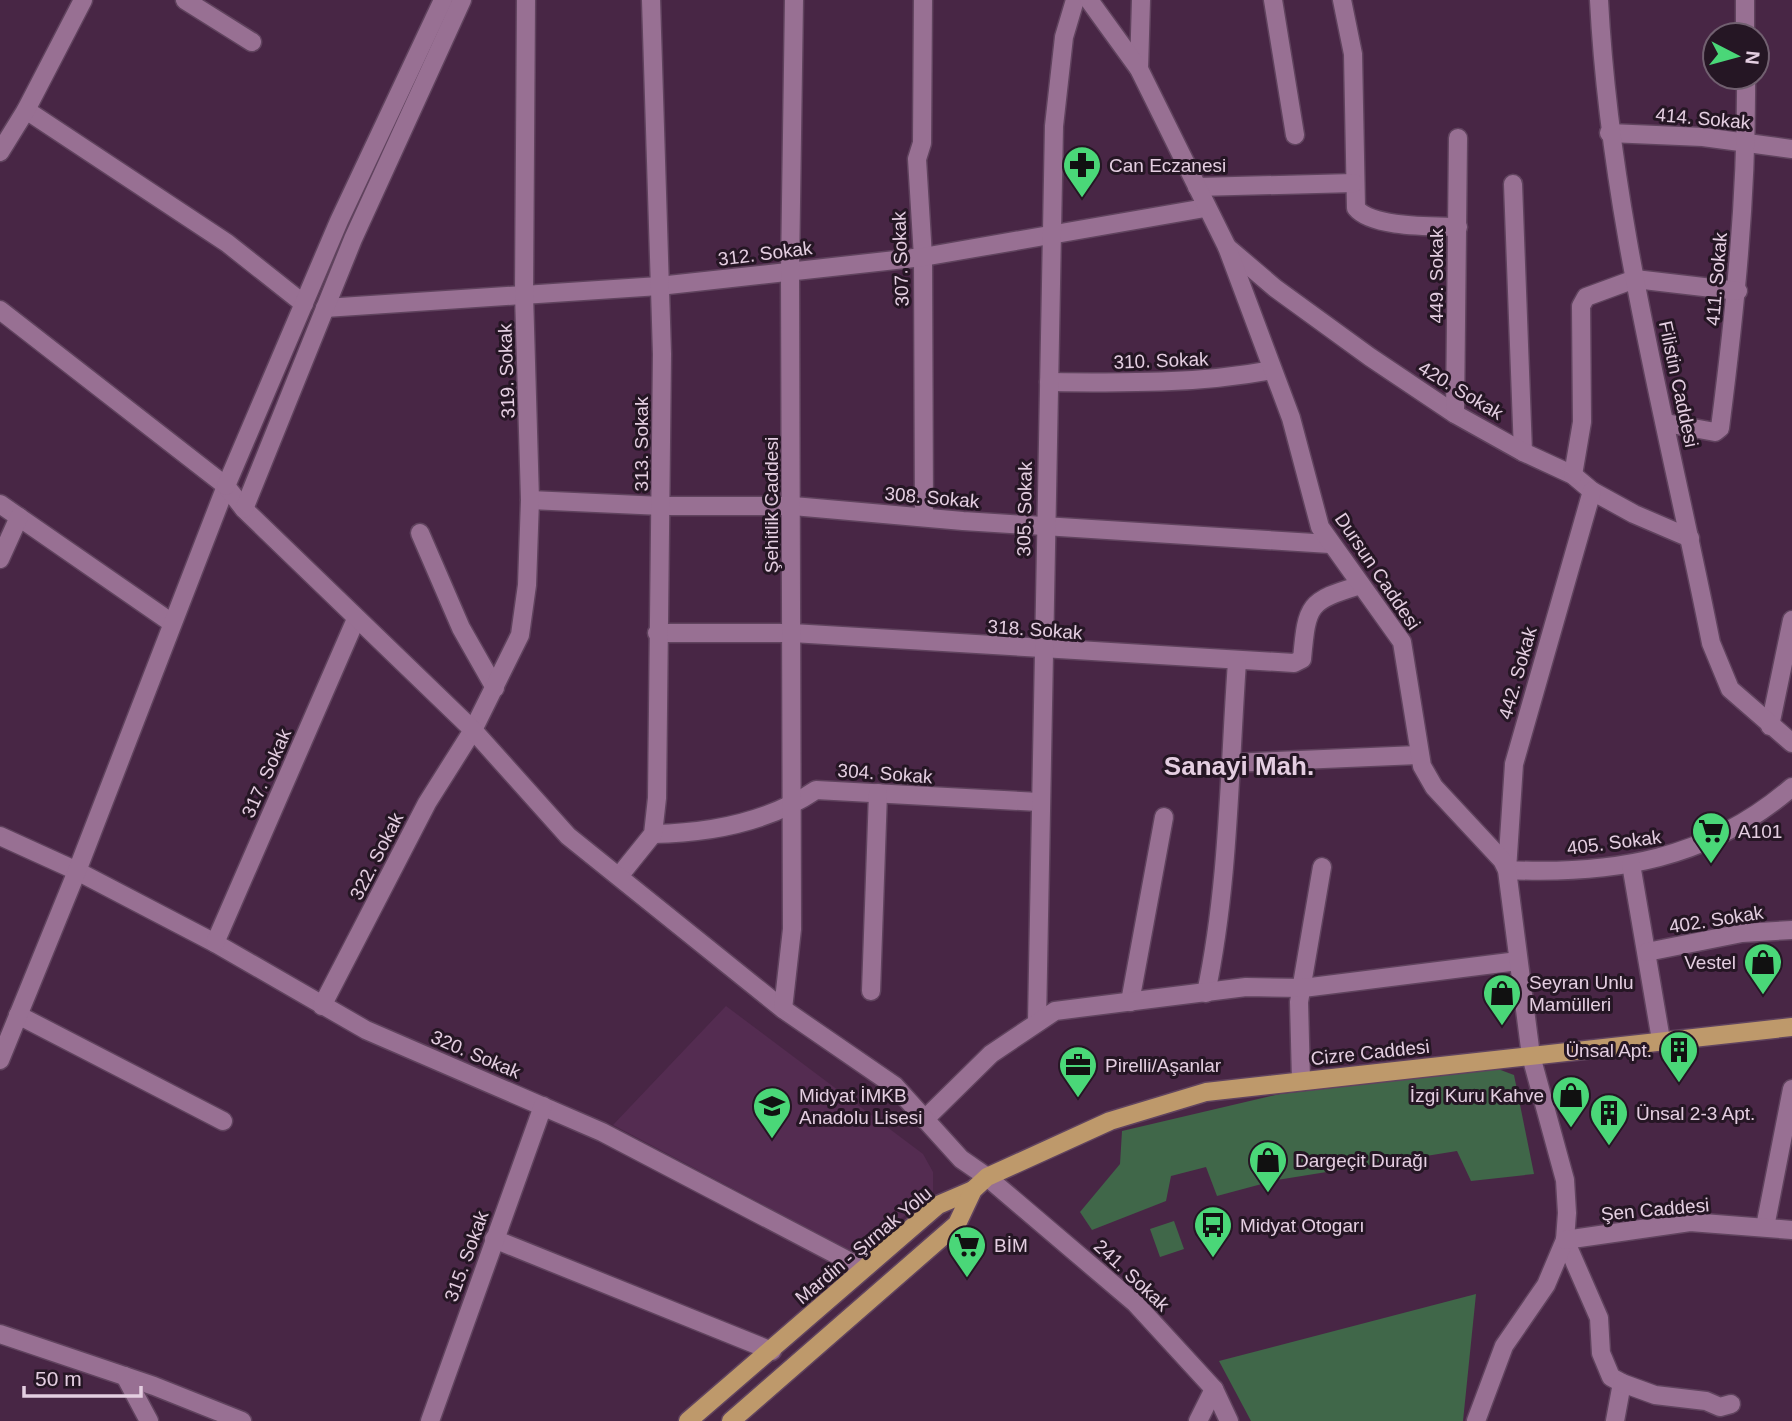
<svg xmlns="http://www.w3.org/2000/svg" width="1792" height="1421" font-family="Arial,sans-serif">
	<rect width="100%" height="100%" fill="#482645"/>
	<path fill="#542c51" d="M726,1006L923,1154L933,1172V1196L853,1252L613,1125Z"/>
	<g fill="#406749">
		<path d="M1498,1069L1514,1075L1534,1174L1471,1181L1457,1151L1277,1180L1217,1196L1206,1167L1171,1176L1166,1201L1092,1230L1080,1212L1120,1164L1122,1131L1280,1094Z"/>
		<path d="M1174,1221L1184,1249L1160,1257L1150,1229Z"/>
		<path d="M1476,1294L1463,1421H1251L1219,1361Z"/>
	</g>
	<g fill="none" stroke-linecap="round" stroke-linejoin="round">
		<defs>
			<g id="minor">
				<path d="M185,0L252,42"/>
				<path d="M923,0L922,143L917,159L923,257L924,517"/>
				<path d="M1273,0L1295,135"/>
				<path d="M1342,0L1353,54L1356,208C1372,228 1433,226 1458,227"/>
				<path d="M1745,0V35"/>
				<path d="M1139,69L1141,0"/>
				<path d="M26,110L227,243L304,304"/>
				<path d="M1609,133L1703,137L1792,149"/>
				<path d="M0,152L26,110L83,0"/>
				<path d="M1513,184L1523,452"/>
				<path d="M1197,187L1354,183"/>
				<path d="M1227,247L1275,288L1370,357L1455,414L1523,452L1573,475L1592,491L1634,514L1690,538"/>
				<path d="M325,308L659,286L923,257L1205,208"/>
				<path d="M1049,382C1125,383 1197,384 1272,370"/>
				<path d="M1455,414L1458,138"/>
				<path d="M1666,423L1715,432L1720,428C1735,311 1747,196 1746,77"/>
				<path d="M1573,475L1582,422L1581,306L1586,297L1635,279L1738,291"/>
				<path d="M1592,491L1514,764L1507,870C1614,875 1709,859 1792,787"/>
				<path d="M530,500L662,506H793L963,521L1330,544"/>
				<path d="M0,504L172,623"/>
				<path d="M420,533L461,628L495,688"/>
				<path d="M0,559L19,517"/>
				<path d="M657,633H792L1294,663L1302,659C1307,604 1308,601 1361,585"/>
				<path d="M1770,726L1792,620"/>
				<path d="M1230,763L1418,755"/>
				<path d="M653,834C710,833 767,823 816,790L1039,802"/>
				<path d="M0,836L77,871L215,943L366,1030L602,1132L862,1268"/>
				<path d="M1631,864L1661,1040"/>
				<path d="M620,875L653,834L657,798L662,354L651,0"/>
				<path d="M215,943L356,619"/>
				<path d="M1647,952L1742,933L1792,930"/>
				<path d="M871,991L878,793"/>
				<path d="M1206,993C1229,884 1229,773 1237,662"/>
				<path d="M1130,1002L1164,817"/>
				<path d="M322,1006L427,803L473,730L520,635L527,585L530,500L524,294L526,0"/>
				<path d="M18,1015L223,1121"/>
				<path d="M1037,1022L1054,126L1064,37L1075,0"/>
				<path d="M0,1060L77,871L226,486"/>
				<path d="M1301,1080L1299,1002L1322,867"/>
				<path d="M926,1118L991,1054L1055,1011L1246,987L1303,988L1518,961"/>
				<path d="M987,1177L1135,1303L1214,1389L1229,1421"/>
				<path d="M1765,1227L1792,1089"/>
				<path d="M494,1239L772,1351"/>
				<path d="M1565,1240L1599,1318L1601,1353L1611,1377L1622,1383L1615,1421"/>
				<path d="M0,1334L154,1386L242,1421"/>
				<path d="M125,1376L149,1421"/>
				<path d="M1622,1383L1655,1395L1706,1401L1720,1407L1731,1404"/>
				<path d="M430,1421L543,1106"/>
			</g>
			<g id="tertiary">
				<path d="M1089,0L1139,69L1227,247L1291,418L1320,527L1402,642L1422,766L1434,787L1502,860L1507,870L1531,1056L1565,1180L1567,1213L1565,1240L1546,1285L1504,1346L1476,1421"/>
				<path d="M1599,0C1610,218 1669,430 1711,643L1730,689L1792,743"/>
				<path d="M0,310L226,486L244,509L473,730L568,836L783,1009L895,1086L961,1159L987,1177"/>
				<path d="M226,486L339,221L443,0"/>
				<path d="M244,509L353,239L462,0"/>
				<path d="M783,1009L792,929L790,270L794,0"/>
				<path d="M1565,1240L1690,1222L1792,1230"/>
				<path d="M1198,1421L1214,1389"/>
			</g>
			<g id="primary">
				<path d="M688,1421L938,1205L973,1190"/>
				<path d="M731,1421L957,1224L973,1190L987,1177L1110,1121L1206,1092L1792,1027"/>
			</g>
		</defs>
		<use href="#minor" stroke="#60435e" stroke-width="21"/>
		<use href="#tertiary" stroke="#60435e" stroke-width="21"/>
		<use href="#primary" stroke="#60435e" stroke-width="21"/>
		<use href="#minor" stroke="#987093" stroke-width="18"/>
		<use href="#tertiary" stroke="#987093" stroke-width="18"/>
		<use href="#primary" stroke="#be996b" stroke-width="18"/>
	</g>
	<defs>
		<symbol id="pharmacy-pin" viewBox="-11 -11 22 30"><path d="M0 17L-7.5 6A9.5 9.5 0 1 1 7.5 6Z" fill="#4ad778" stroke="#251624"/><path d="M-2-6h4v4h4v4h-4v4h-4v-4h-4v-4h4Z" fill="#111"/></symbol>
		<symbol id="supermarket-pin" viewBox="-11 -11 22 30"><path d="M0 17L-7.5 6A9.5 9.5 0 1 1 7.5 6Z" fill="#4ad778" stroke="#251624"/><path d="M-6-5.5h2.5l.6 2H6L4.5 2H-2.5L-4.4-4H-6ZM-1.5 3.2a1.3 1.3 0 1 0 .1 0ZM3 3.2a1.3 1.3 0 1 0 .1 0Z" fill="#111"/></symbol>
		<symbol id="shop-pin" viewBox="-11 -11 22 30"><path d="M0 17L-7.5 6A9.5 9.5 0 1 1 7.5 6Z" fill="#4ad778" stroke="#251624"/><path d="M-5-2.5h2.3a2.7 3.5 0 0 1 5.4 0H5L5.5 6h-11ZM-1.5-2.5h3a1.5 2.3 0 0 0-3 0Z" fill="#111"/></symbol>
		<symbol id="building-pin" viewBox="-11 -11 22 30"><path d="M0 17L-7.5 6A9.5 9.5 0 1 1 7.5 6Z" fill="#4ad778" stroke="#251624"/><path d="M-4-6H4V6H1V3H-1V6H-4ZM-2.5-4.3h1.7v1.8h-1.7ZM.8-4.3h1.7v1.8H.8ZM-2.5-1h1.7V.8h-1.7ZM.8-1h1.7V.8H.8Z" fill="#111"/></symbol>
		<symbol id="office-pin" viewBox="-11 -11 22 30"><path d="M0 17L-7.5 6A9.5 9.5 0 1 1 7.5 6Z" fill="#4ad778" stroke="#251624"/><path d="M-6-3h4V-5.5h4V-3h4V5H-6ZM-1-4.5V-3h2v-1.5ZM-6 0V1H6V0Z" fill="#111"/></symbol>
		<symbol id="school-pin" viewBox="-11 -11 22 30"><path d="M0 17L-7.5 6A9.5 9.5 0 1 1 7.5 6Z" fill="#4ad778" stroke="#251624"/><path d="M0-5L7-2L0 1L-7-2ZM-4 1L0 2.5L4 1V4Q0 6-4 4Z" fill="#111"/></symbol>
		<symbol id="bus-pin" viewBox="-11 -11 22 30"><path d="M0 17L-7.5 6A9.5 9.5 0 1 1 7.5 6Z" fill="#4ad778" stroke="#251624"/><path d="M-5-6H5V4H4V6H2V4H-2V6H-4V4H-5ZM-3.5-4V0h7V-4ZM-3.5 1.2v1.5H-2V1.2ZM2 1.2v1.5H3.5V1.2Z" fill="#111"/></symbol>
	</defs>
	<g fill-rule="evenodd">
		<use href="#pharmacy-pin" x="1060" y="143" width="44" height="60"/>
		<use href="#supermarket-pin" x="1689" y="809" width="44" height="60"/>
		<use href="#shop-pin" x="1741" y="940" width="44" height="60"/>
		<use href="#shop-pin" x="1480" y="971" width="44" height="60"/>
		<use href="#building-pin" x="1657" y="1028" width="44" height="60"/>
		<use href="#office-pin" x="1056" y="1043" width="44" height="60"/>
		<use href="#shop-pin" x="1549" y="1073" width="44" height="60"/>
		<use href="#school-pin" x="750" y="1084" width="44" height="60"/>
		<use href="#building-pin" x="1587" y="1091" width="44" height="60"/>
		<use href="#shop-pin" x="1246" y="1138" width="44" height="60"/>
		<use href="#bus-pin" x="1191" y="1203" width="44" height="60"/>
		<use href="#supermarket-pin" x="945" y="1223" width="44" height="60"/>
	</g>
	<g text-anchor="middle" stroke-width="6" stroke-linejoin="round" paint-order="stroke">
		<g font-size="19" fill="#e4cee1" stroke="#251624">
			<text transform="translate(1703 118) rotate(5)" y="7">414. Sokak</text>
			<text transform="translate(765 253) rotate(-7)" y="7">312. Sokak</text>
			<text transform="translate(900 259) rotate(-92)" y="7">307. Sokak</text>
			<text transform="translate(1436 276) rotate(-90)" y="7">449. Sokak</text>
			<text transform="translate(1716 279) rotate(-85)" y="7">411. Sokak</text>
			<text transform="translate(1161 360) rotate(-2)" y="7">310. Sokak</text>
			<text transform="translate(506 371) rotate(-92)" y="7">319. Sokak</text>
			<text transform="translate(1679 384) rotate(78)" y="7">Filistin Caddesi</text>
			<text transform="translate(1461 390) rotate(31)" y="7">420. Sokak</text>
			<text transform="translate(641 444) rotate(-90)" y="7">313. Sokak</text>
			<text transform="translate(932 497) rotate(5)" y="7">308. Sokak</text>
			<text transform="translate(771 505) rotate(-90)" y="7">Şehitlik Caddesi</text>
			<text transform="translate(1024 509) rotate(-89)" y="7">305. Sokak</text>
			<text transform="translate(1378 571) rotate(56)" y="7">Dursun Caddesi</text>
			<text transform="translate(1035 629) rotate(4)" y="7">318. Sokak</text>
			<text transform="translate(1517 673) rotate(-74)" y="7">442. Sokak</text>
			<text transform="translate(266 773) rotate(-66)" y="7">317. Sokak</text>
			<text transform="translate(885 773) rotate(4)" y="7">304. Sokak</text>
			<text transform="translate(1614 842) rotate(-7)" y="7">405. Sokak</text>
			<text transform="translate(376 856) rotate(-63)" y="7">322. Sokak</text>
			<text transform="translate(1716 919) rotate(-9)" y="7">402. Sokak</text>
			<text transform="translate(1370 1052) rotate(-6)" y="7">Cizre Caddesi</text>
			<text transform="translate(476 1054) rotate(23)" y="7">320. Sokak</text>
			<text transform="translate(1655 1209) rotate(-5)" y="7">Şen Caddesi</text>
			<text transform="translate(863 1245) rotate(-40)" y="7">Mardin - Şırnak Yolu</text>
			<text transform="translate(466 1256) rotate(-70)" y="7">315. Sokak</text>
			<text transform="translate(1132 1275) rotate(43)" y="7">241. Sokak</text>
		</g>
		<g font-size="19" fill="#e4cee1" stroke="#251624" text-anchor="start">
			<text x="1109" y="172">Can Eczanesi</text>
			<text x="1738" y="838">A101</text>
			<text x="1736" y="969" text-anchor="end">Vestel</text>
			<text x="1529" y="989">Seyran Unlu<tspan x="1529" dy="22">Mamülleri</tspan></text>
			<text x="1652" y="1057" text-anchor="end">Ünsal Apt.</text>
			<text x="1105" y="1072">Pirelli/Aşanlar</text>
			<text x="799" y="1102">Midyat İMKB<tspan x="799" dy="22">Anadolu Lisesi</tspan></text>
			<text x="1544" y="1102" text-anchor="end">İzgi Kuru Kahve</text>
			<text x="1636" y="1120">Ünsal 2-3 Apt.</text>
			<text x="1295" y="1167">Dargeçit Durağı</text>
			<text x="1240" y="1232">Midyat Otogarı</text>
			<text x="994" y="1252">BİM</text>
		</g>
		<g font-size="26" font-weight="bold" fill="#e4cee1" stroke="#251624">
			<text x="1239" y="775">Sanayi Mah.</text>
		</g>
	</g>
	<g transform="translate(1736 56) rotate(96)"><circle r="33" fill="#251624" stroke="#716070" stroke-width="2"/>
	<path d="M0-5L12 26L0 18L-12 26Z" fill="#4ad778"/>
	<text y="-10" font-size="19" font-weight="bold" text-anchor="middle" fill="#e4cee1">N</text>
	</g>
	<path d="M24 1386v10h117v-10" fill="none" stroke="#e4cee1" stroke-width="3.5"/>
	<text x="35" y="1386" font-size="21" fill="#e4cee1" stroke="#251624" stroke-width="5" paint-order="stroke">50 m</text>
</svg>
